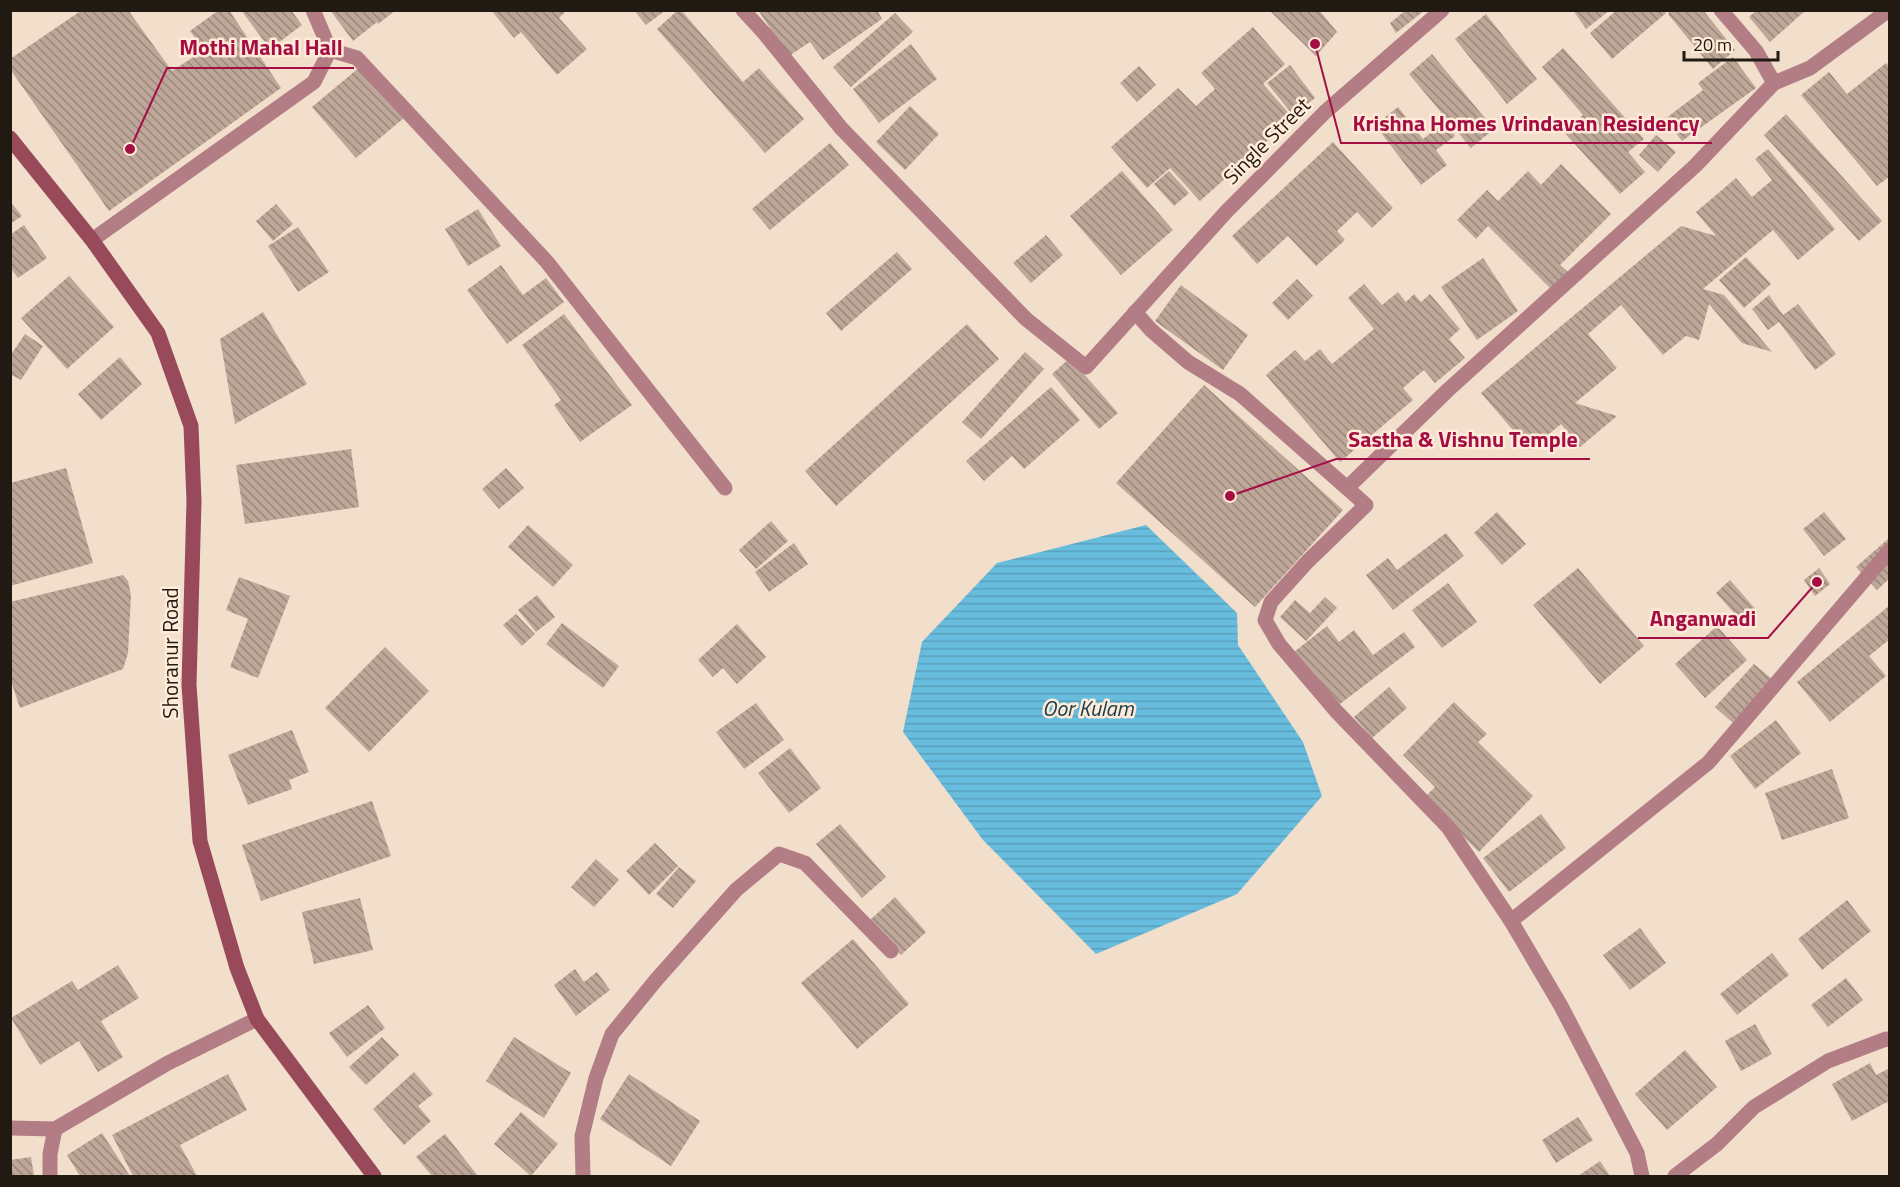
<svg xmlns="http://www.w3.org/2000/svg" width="1900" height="1187" font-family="'Titillium Web',sans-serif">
	<defs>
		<pattern id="water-rules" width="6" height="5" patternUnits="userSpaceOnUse" patternTransform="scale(1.5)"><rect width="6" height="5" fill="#68bcdd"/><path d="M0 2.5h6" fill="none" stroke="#5aa1bd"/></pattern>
		<pattern id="building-back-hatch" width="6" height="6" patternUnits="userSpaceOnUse" patternTransform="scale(1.5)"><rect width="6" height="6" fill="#bea799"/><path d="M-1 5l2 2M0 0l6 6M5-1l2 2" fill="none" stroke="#9a877c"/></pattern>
	</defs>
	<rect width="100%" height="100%" fill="#f1decb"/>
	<path fill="url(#water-rules)" d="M1146,525L1237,613L1238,645L1303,742L1322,796L1237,894L1096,954L983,840L903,732L922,642L997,563Z"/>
	<g fill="url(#building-back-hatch)">
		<path d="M82,10H128L172,71L204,50L190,31L219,10H229L281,88L109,211L10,69V59Z"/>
		<path d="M241,10H291L302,25L270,49Z"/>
		<path d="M330,10H396L378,24L377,22L353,41Z"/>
		<path d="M491,10H567L559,18L587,49L557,75L521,32L514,38Z"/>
		<path d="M634,10H666L646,25Z"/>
		<path d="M678,10H681L743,82L759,68L804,119L765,153L657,29Z"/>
		<path d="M758,10H877L882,19L823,60L810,42L789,56Z"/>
		<path d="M1269,10H1319L1337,32L1316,56Z"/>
		<path d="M1406,10H1425L1396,33L1390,23Z"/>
		<path d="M1573,10H1610L1586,29Z"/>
		<path d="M1617,10H1664L1666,13L1612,59L1590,33Z"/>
		<path d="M1671,10H1703L1735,50L1713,69L1668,14Z"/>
		<path d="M1757,10H1806L1770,42L1749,17Z"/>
		<path d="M895,13L913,32L851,87L833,67Z"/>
		<path d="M1486,14L1537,79L1507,104L1455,39Z"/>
		<path d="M1253,27L1285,64L1263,84L1293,118L1200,201L1170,168L1147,188L1111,147L1178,88L1196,106L1215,89L1201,73Z"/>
		<path d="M911,44L937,79L879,123L853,89Z"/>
		<path d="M1563,48L1644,139L1628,152L1645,172L1620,194L1564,132L1583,115L1542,67Z"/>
		<path d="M1432,54L1494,129L1471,148L1409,74Z"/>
		<path d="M1733,57L1756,88L1682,141L1665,119L1703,90L1698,83Z"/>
		<path d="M1886,63L1890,67V176L1877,186L1801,95L1829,72L1847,94Z"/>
		<path d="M1290,65L1315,98L1293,115L1267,83Z"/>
		<path d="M361,66L404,118L356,158L312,107Z"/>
		<path d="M1139,66L1156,85L1137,102L1120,83Z"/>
		<path d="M910,106L939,134L905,170L876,142Z"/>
		<path d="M1398,107L1423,139L1445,122L1455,136L1436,150L1447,165L1421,185L1375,125Z"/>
		<path d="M1786,114L1882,221L1859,241L1764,135Z"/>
		<path d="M1656,135L1676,152L1658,172L1639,155Z"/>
		<path d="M1333,142L1393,208L1372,228L1357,212L1337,231L1345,240L1316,266L1288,236L1257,264L1232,236Z"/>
		<path d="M830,143L849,165L770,230L752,209Z"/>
		<path d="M1768,149L1835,229L1798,260L1773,230L1703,289L1724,295L1772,352L1742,343L1709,304L1699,340L1686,336L1663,355L1621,305L1588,334L1617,368L1575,403L1617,416L1580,447L1561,424L1530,450L1481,393L1681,226L1716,236L1696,212L1736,178L1752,197L1772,180L1755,159Z"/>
		<path d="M1561,164L1611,214L1560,265L1568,272L1551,289L1488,226L1476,239L1457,220L1487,190L1498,201L1528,171L1541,185Z"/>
		<path d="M1122,171L1173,230L1121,275L1070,216Z"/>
		<path d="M1169,171L1189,193L1174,206L1154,184Z"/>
		<path d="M10,201L22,216L10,224Z"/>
		<path d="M276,204L293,224L273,241L256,221Z"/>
		<path d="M478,209L501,246L468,266L445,229Z"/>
		<path d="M24,225L47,258L18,278L10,267V235Z"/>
		<path d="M298,227L329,272L298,292L268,246Z"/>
		<path d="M1046,235L1063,255L1031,283L1013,263Z"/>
		<path d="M897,252L912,269L841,331L826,313Z"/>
		<path d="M1746,257L1771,284L1744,308L1719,280Z"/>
		<path d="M1483,258L1518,311L1477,340L1441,287Z"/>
		<path d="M501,265L523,295L546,278L564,302L507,344L467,290Z"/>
		<path d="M69,276L114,327L67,369L21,318Z"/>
		<path d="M1297,279L1313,296L1288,320L1272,303Z"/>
		<path d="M1364,284L1382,305L1398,292L1406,302L1414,294L1421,302L1430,294L1460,329L1449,339L1465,358L1435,383L1424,370L1403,388L1413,400L1340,462L1266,375L1295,350L1305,361L1320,349L1332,364L1374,329L1348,298Z"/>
		<path d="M1181,285L1248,335L1223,370L1155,321Z"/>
		<path d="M1769,295L1783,315L1798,304L1836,354L1815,370L1779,322L1768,330L1752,309Z"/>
		<path d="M263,312L307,384L235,424L220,339Z"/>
		<path d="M564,314L632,405L580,442L554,405L561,400L522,345Z"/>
		<path d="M967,324L999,359L836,506L805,471Z"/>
		<path d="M25,334L43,346L21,380L10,374V356Z"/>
		<path d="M1025,352L1044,369L981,439L962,422Z"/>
		<path d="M120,357L142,384L101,420L78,394Z"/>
		<path d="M1070,358L1118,413L1099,429L1052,374Z"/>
		<path d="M1204,385L1343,510L1255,607L1116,483Z"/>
		<path d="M1051,387L1080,420L1024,469L1012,456L984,481L966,461Z"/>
		<path d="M351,449L359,507L245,524L236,465Z"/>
		<path d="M66,468L93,563L10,586V483Z"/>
		<path d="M506,468L524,488L499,509L482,489Z"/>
		<path d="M1497,512L1526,544L1502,565L1474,533Z"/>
		<path d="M1824,512L1846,539L1824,556L1803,529Z"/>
		<path d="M771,521L788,541L756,569L739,550Z"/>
		<path d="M528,525L573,565L553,587L508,547Z"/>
		<path d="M1446,533L1464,556L1393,610L1366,575L1388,558L1397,570Z"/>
		<path d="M1888,539L1890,541V578L1877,590L1856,567Z"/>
		<path d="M794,543L808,564L769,592L755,572Z"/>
		<path d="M1578,568L1644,646L1600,684L1533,605Z"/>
		<path d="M1819,568L1830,584L1815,596L1804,580Z"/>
		<path d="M123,575L128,581L131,596L128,653L123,669L20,708L10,678V602Z"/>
		<path d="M239,577L290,596L258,678L230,667L248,619L226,610Z"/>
		<path d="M1730,580L1758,612L1745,625L1716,593Z"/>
		<path d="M1448,583L1477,622L1442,648L1412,610Z"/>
		<path d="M537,595L555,617L536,632L518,610Z"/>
		<path d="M1325,597L1337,608L1306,641L1280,617L1295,600L1310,613Z"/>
		<path d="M1890,605V639L1869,656L1886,676L1830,722L1797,682Z"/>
		<path d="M516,614L535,634L522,646L503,625Z"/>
		<path d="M562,623L619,666L603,688L546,644Z"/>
		<path d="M737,624L766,657L737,684L723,668L713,677L698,660Z"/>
		<path d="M1327,626L1339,642L1354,630L1373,655L1404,632L1415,647L1336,707L1294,652Z"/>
		<path d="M1717,626L1747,660L1705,698L1675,664Z"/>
		<path d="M385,647L429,691L369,752L325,708Z"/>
		<path d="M1754,664L1772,679L1733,723L1715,707Z"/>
		<path d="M1389,687L1407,708L1372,738L1354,717Z"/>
		<path d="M1454,702L1487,734L1478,742L1533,796L1479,852L1424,798L1435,787L1403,755Z"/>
		<path d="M756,703L784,740L744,769L716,732Z"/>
		<path d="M1776,720L1801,753L1755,789L1730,756Z"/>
		<path d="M292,730L309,772L289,780L292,789L248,805L228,755Z"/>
		<path d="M790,748L821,788L789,813L758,773Z"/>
		<path d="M1832,769L1849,818L1782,840L1765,793Z"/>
		<path d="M372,801L391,856L261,901L242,845Z"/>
		<path d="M1541,814L1566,848L1509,892L1483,858Z"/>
		<path d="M840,824L886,877L862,898L816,844Z"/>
		<path d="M655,843L678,866L649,895L626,871Z"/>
		<path d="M596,859L619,880L594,907L571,887Z"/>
		<path d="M679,867L696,881L673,908L656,894Z"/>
		<path d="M895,897L926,932L901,955L870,920Z"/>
		<path d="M360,898L373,950L314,964L302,912Z"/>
		<path d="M1847,900L1871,931L1822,970L1798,939Z"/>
		<path d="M1640,928L1666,963L1630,990L1603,955Z"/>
		<path d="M853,939L909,1004L857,1049L801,983Z"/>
		<path d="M1772,953L1789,975L1737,1015L1720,994Z"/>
		<path d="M118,965L139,998L101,1021L123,1057L98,1072L79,1041L40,1065L11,1018L72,981L78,990Z"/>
		<path d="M575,969L584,982L597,972L610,990L576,1016L554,985Z"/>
		<path d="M1846,978L1863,1000L1828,1027L1811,1005Z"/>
		<path d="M368,1005L385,1028L347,1057L329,1033Z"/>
		<path d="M1755,1024L1772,1054L1741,1071L1725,1041Z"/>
		<path d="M382,1037L399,1055L366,1085L349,1067Z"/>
		<path d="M514,1037L571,1073L544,1118L486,1081Z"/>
		<path d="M1685,1050L1717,1087L1667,1130L1635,1094Z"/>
		<path d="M1870,1063L1876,1075L1890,1068V1107L1887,1102L1852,1121L1832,1084Z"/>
		<path d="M414,1072L433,1094L418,1106L431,1121L404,1145L373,1109Z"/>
		<path d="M228,1074L247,1110L180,1145L197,1176H133L112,1135Z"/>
		<path d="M629,1074L700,1121L671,1166L600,1119Z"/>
		<path d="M521,1112L558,1144L531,1176L494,1144Z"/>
		<path d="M1578,1117L1593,1140L1556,1163L1542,1140Z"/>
		<path d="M102,1133L130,1176H80L67,1155Z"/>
		<path d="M445,1134L478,1176H432L416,1157Z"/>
		<path d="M31,1157L34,1176H10V1160Z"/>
		<path d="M1600,1161L1610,1176H1578Z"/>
	</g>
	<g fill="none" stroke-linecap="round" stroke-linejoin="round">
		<g stroke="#b37d86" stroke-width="15">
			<path d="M743,10L765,34L841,128L1026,319L1086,367L1226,212L1325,112L1442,10"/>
			<path d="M330,50L357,58L547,262L725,488"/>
			<path d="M1774,83L1810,68L1889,10"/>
			<path d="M92,240L314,82L330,50L313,10"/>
			<path d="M1135,312L1151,330L1188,362L1240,394L1347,488"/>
			<path d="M1511,921L1708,763L1890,550"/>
			<path d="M10,1128L55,1129L168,1063L257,1019"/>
			<path d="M50,1176V1154L55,1129"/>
			<path d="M583,1176L582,1136L596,1078L612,1034L656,980L736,890L779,854L805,863L891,951"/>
			<path d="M1642,1176L1637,1153L1561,1006L1511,921L1448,827L1336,711L1279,644L1265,620L1271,602L1308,561L1366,505L1347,488L1448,390L1695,166L1774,83L1756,51L1721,10"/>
			<path d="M1675,1176L1717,1144L1754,1107L1828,1061L1886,1039L1890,1040"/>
		</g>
		<path stroke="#984a5b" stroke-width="15" d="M10,138L92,240L158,333L191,426L194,501L189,685L200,841L237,968L257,1019L374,1176"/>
	</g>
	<g text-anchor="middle" stroke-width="5" stroke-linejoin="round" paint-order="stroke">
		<g font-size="21" fill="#211a13" stroke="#ffebd8">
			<text transform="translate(1267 141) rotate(-45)" y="7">Single Street</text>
			<text transform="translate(171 653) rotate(-90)" y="7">Shoranur Road</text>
		</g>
		<g font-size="22" font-style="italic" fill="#173e4c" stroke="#ffebd8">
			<text x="1088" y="716">Oor Kulam</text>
		</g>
	</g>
	<path fill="none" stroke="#a50e45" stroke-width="2" d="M130 149L167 68H354M1315 44L1341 143H1712M1230 496L1336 459H1590M1817 582L1768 638H1638"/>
	<g fill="#a50e45" stroke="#ffebd8" stroke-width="2">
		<circle cx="130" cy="149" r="6"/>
		<circle cx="1315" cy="44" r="6"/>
		<circle cx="1230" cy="496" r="6"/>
		<circle cx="1817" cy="582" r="6"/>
	</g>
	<g font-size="22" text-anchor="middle" font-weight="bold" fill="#a50e45" stroke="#ffebd8" stroke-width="5" stroke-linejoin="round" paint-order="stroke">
		<text x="261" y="55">Mothi Mahal Hall</text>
		<text x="1526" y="131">Krishna Homes Vrindavan Residency</text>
		<text x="1463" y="447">Sastha &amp; Vishnu Temple</text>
		<text x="1703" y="626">Anganwadi</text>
	</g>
	<rect width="1900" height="1187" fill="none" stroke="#211a13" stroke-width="24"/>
	<path d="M1684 51v9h94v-9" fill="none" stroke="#211a13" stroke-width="3"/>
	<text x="1693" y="51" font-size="18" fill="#211a13" stroke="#ffebd8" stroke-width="4.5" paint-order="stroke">20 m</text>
</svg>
